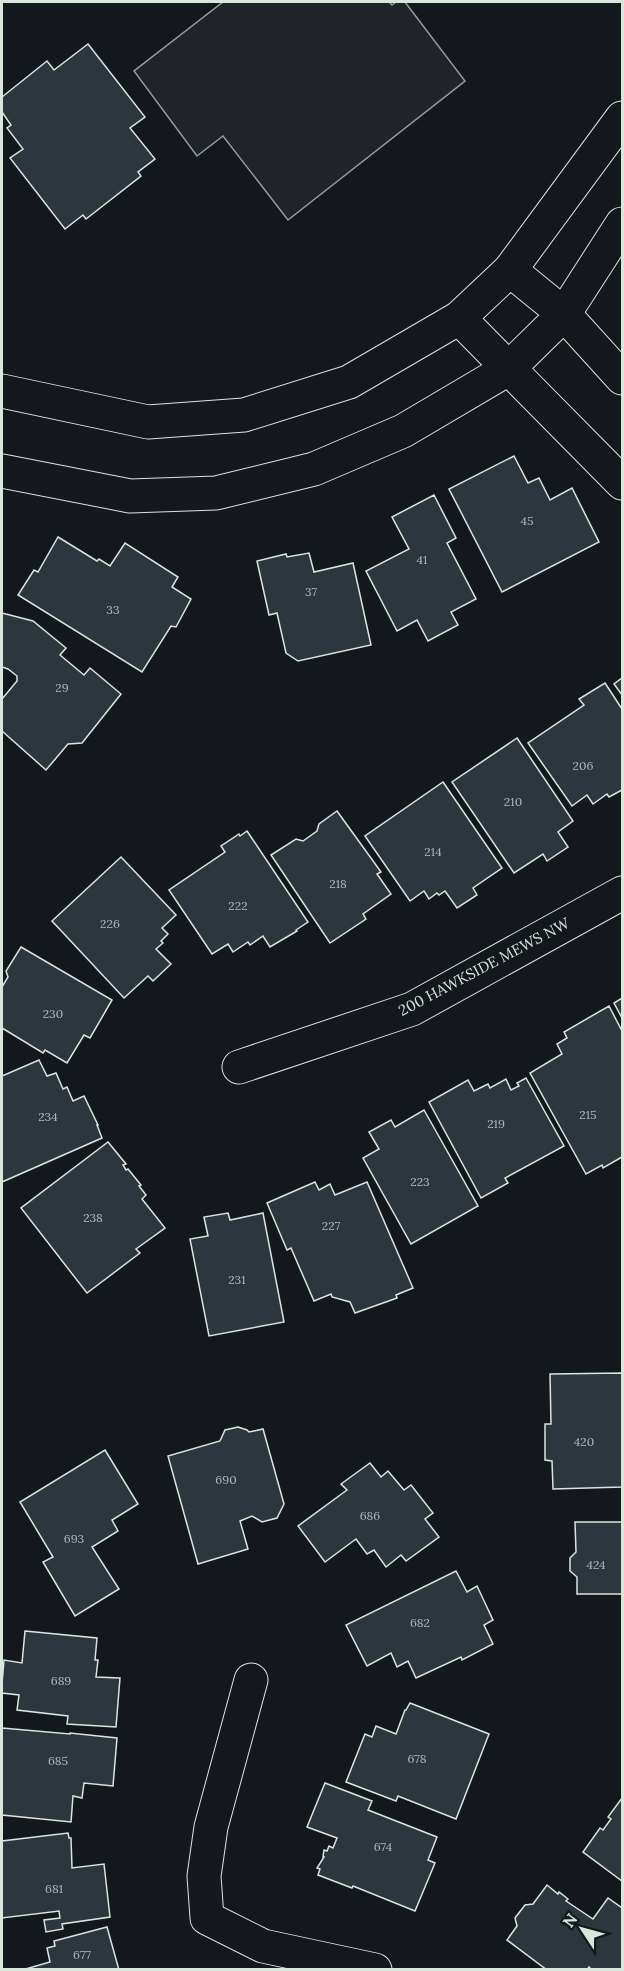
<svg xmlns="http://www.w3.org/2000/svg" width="624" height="1971" font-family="Lora,serif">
	<rect width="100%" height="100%" fill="#14181c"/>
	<path fill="#202428" stroke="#939e99" stroke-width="1.5" d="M223,2H389L392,5L396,2H405L465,81L288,220L223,136L197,156L134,71Z"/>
	<g fill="#2c363c" stroke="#d8e6dc" stroke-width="1.5">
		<path d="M88,44L145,117L130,128L155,159L138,172L141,176L86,219L83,215L65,229L10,158L23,149L7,128L11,125L2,112V97L47,61L54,70Z"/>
		<path d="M514,456L528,483L539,478L550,500L572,488L599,542L502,592L449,489Z"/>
		<path d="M434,495L456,538L447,543L476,599L451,612L458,625L428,641L417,620L397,631L366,571L409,549L392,517Z"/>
		<path d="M58,537L97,561L99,559L110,566L125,543L178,577L172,587L191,599L176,627L171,626L142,672L18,595L34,570L38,572Z"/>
		<path d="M309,553L314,572L353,563L371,645L298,661L286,653L277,613L269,615L257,561L286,554L287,557Z"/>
		<path d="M2,613L33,621L66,648L60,655L84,675L90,668L121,694L82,743L68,744L46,770L2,731V699L17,681V676L8,669L2,667Z"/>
		<path d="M622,678V695L614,684Z"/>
		<path d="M605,683L622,709V790L609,797L607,794L593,804L587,795L572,806L528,743L584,705L579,699Z"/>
		<path d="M517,738L573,821L558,832L568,847L547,861L543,854L514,873L452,782Z"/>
		<path d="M443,782L502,868L473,888L477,895L457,908L445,891L439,895L437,893L429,899L424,891L410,901L365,836Z"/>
		<path d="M337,811L381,872L377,874L391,894L363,914L366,919L330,943L271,855L296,839L303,841L317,831L319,824Z"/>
		<path d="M247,831L308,922L296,930L297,931L270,947L263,936L250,945L248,942L233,952L228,944L212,954L169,890L225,852L221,846L239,834L240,836Z"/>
		<path d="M121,857L176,915L162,928L168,934L161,941L163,943L156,949L171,964L153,981L148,976L124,998L52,921Z"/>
		<path d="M21,947L112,1000L90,1038L84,1035L67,1063L45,1050L43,1053L2,1028V987L8,977L6,971Z"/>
		<path d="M622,998V1018L614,1003Z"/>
		<path d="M609,1006L622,1031V1157L603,1168L602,1165L586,1174L530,1073L562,1054L557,1044L567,1038L564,1032Z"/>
		<path d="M39,1060L47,1076L56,1073L63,1089L67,1087L73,1101L84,1096L98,1125H97L102,1138L2,1182V1076Z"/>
		<path d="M526,1078L564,1146L505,1178L508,1183L481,1198L429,1102L468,1080L474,1091L488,1084L490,1088L506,1079L511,1090L519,1086L517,1083Z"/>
		<path d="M424,1110L478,1206L411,1244L363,1158L379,1149L369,1132L391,1120L395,1127Z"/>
		<path d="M108,1142L126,1164L123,1165L126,1170L128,1169L141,1185L139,1186L146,1195L142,1199L165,1228L136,1249L140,1253L87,1293L21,1208Z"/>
		<path d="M315,1182L319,1190L330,1184L335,1195L367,1182L413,1288L396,1295L397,1298L355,1313L350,1302L332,1297L331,1294L314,1301L291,1248L287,1250L267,1203Z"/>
		<path d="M228,1213L230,1220L263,1213L284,1322L209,1336L190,1239L208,1236L204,1217Z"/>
		<path d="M622,1373V1487L553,1489L552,1461L545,1460V1424H551L550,1374Z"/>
		<path d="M238,1427L247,1430L249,1432L263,1429L284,1504L277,1518L262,1522L252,1516L240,1521L248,1549L198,1564L168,1456L220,1441L225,1430Z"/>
		<path d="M105,1450L138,1504L112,1520L118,1531L92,1547L119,1589L75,1616L43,1562L53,1557L20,1502Z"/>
		<path d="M370,1463L381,1477L388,1471L404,1490L411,1485L433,1513L425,1519L439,1537L406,1561L401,1555L386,1567L374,1550L367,1554L356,1539L325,1562L298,1526L347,1490L341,1484Z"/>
		<path d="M575,1522H622V1594H577V1577L570,1571V1558L576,1552Z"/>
		<path d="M456,1571L467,1592L477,1586L493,1620L484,1625L493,1644L462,1660L461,1657L416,1678L408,1661L397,1667L391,1653L367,1666L346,1625Z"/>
		<path d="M25,1631L97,1638L95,1660H98L96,1677L120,1678L116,1727L67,1724L68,1716L17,1710L19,1695L2,1693V1684L4,1660L22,1663Z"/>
		<path d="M410,1703L489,1734L456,1819L398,1796L396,1801L346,1782L365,1734L372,1737L376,1726L396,1734L405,1710H406Z"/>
		<path d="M2,1728L70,1734V1733L117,1738L113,1786L84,1783L82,1798L73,1796L71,1822L2,1815Z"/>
		<path d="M325,1783L372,1801L368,1810L437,1837L428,1860L435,1863L415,1911L353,1886L352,1888L318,1875L320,1869L317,1868L324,1857H323L324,1850L327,1851L329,1846L333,1848L337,1838L307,1827Z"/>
		<path d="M622,1798V1881L583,1852L600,1828L603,1830L611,1819L608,1817Z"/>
		<path d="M68,1833L69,1838H71L72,1868L104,1864L110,1917L62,1924L63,1929L46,1932L44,1920L60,1918L59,1911L2,1918V1841Z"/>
		<path d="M547,1885L558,1894L559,1892L568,1899L566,1901L593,1919L608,1898L622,1908V1970H592L589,1967L587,1970H547L507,1940L517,1926L515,1918L525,1905L533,1904Z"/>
		<path d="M107,1927L119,1970H22L50,1962L47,1948L55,1946L54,1941Z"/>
	</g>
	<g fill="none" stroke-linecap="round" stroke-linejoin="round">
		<defs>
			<g id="street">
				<path d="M510,270L564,314L622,378"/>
				<path d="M459,318L622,483"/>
				<path d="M2,391L148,422L244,415L349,382L459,318L510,270L622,118"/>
				<path d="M2,471L130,496L216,493L314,469L403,431L508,369L564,314L622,224"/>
				<path d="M239,1067L412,1009L622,893"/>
				<path d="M251,1680L211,1827L204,1876L207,1918L263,1946L375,1970"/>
			</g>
		</defs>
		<use href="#street" stroke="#d8e6dc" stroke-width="35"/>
		<use href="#street" stroke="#14181c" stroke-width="33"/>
	</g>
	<g text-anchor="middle" stroke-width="4.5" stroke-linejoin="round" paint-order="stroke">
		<g font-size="12" fill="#adbab4">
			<text x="527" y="525">45</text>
			<text x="422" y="564">41</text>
			<text x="311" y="596">37</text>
			<text x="113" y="614">33</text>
			<text x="62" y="692">29</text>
			<text x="583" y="770">206</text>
			<text x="513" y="806">210</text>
			<text x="433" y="856">214</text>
			<text x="338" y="888">218</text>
			<text x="238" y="910">222</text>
			<text x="110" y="928">226</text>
			<text x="53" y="1018">230</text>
			<text x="588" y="1119">215</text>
			<text x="48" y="1121">234</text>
			<text x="496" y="1128">219</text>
			<text x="420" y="1186">223</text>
			<text x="93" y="1222">238</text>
			<text x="331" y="1230">227</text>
			<text x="237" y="1284">231</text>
			<text x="584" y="1446">420</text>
			<text x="226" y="1484">690</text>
			<text x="370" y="1520">686</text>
			<text x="74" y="1543">693</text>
			<text x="596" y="1569">424</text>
			<text x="420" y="1627">682</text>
			<text x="61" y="1685">689</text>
			<text x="417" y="1763">678</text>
			<text x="58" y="1765">685</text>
			<text x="383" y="1851">674</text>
			<text x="54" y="1893">681</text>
			<text x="82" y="1959">677</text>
		</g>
		<g font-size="15" fill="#d8e6dc" stroke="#14181c">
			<text transform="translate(484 967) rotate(-28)" y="5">200 HAWKSIDE MEWS NW</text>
		</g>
	</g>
	<rect width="624" height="1971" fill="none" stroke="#d8e6dc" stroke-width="6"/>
	<g transform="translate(582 1929) rotate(306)" stroke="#14181c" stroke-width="4.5" paint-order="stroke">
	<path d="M0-4.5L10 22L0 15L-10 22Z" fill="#d8e6dc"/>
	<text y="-9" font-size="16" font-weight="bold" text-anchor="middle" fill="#d8e6dc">N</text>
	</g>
</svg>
